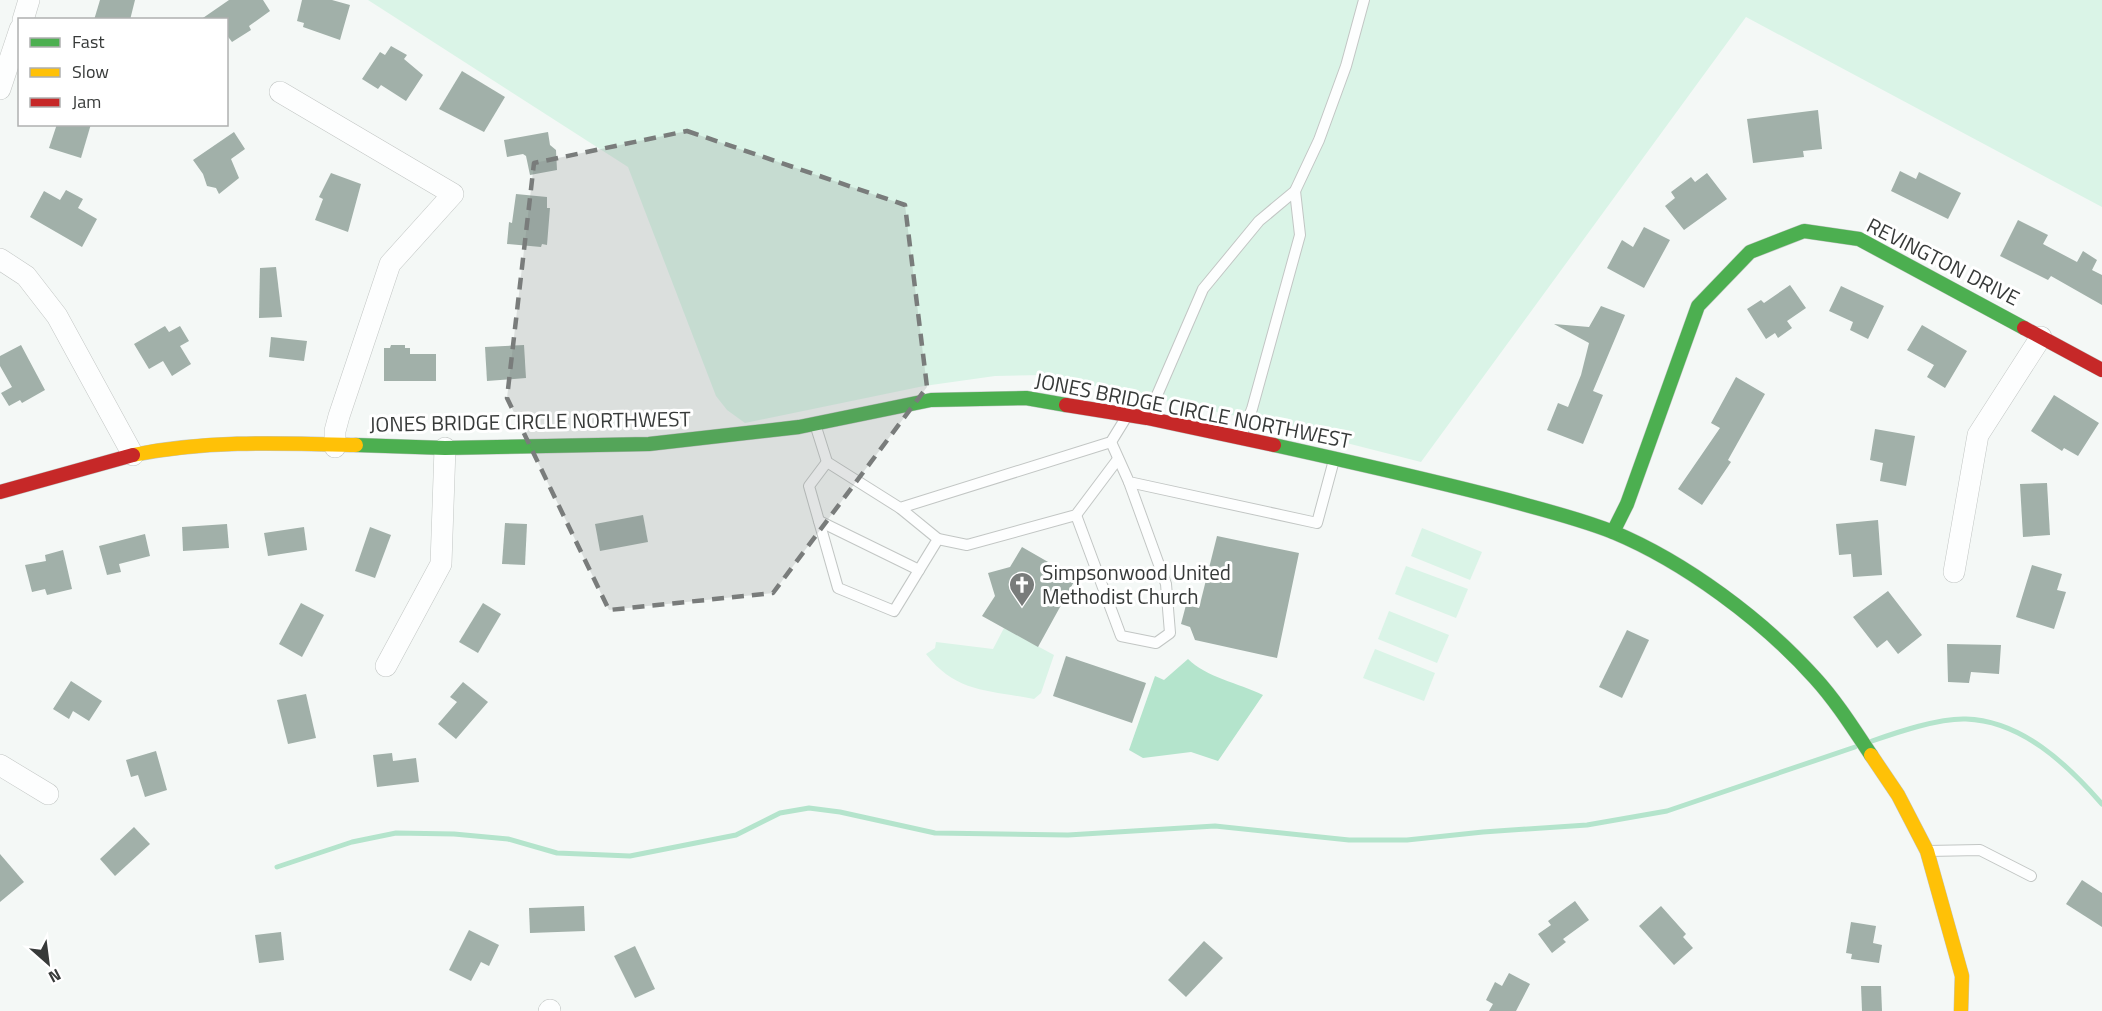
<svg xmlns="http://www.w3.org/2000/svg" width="2102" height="1011" font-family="'Titillium Web',sans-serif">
	<rect width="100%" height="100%" fill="#f4f8f6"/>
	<g fill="#daf4e7">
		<path d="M368,0H2102V207L1746,17L1421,462L1264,422L1044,375L995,376L924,386L745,423L727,410L716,396L628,167Z"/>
		<path d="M1422,528L1482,552L1470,580L1411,556Z"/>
		<path d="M1406,566L1468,589L1456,618L1395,594Z"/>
		<path d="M1389,611L1449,635L1437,663L1378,639Z"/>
		<path d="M1004,628L1054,655L1041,693L1034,699C989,690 956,693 926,654L935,648L936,642L993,649Z"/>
		<path d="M1375,649L1435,673L1424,701L1363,678Z"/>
	</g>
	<path fill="#b4e4cc" d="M1188,659C1206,677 1238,683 1263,695L1218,761L1191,752L1143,758L1129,750L1155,676L1164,680Z"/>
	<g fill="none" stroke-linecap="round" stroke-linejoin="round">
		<g stroke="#b4e4cc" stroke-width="5">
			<path d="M1872,741C1898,732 1939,718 1966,719C2022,721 2067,764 2102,804"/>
			<path d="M277,867L352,842L396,833L454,834L508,839L557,853L630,856L736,835L780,813L809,808L840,812L935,833L1068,835L1215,826L1349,840H1407L1483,832L1587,825L1667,811L1855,747"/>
		</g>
	</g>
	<g fill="#a1b0a9">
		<path d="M100,0H135L130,20H94Z"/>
		<path d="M229,0H263L270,11L249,26L251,30L232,42L226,34V20H200Z"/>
		<path d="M302,0H332L350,5L340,40L303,27L304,23L297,21Z"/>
		<path d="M391,46L407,55L404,59L423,75L406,101L381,85L378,89L362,79L380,52L385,55Z"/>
		<path d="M462,71L505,97L484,132L439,109Z"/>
		<path d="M1818,110L1822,149L1803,151L1804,157L1753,163L1747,119Z"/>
		<path d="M57,124H91L81,158L49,148Z"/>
		<path d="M234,132L245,149L231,159L239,178L219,194L216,188L207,186L203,174L193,160Z"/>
		<path d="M548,132L550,145L556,150L557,170L530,175L526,156L523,154L507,157L504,140Z"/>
		<path d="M1900,171L1916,179L1919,172L1961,193L1948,219L1891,191Z"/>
		<path d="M331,173L361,184L348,232L315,220L323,199L319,197Z"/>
		<path d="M1707,173L1727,199L1684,230L1665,206L1675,198L1671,192L1691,177L1695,182Z"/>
		<path d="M66,190L83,199L78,208L97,219L82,247L30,217L44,191L60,200Z"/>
		<path d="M516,194L547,197V208H550L547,245L542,244L541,247L507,244L509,222L512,223Z"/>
		<path d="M2018,220L2048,235L2043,244L2077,262L2083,251L2097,260L2092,270L2102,275V305L2051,276L2048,280L2000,256Z"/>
		<path d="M1644,227L1670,240L1644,288L1607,268L1622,240L1633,247Z"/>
		<path d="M276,267L282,317L259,318L260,268Z"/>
		<path d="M1790,285L1806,308L1787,321L1792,328L1778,338L1775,333L1766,339L1747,309L1761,300L1764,303Z"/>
		<path d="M1841,286L1884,306L1868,339L1850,330L1853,322L1829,311Z"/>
		<path d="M1601,306L1625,315L1593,391L1603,395L1583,444L1547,430L1558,403L1568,407L1581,375L1589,343L1554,324L1589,327Z"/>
		<path d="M1922,325L1967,351L1945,388L1927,377L1934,365L1907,350Z"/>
		<path d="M165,326L169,332L180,326L189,341L180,346L191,364L172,376L163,361L149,369L134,344Z"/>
		<path d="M271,337L307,341L304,361L269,357Z"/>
		<path d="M21,345L45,390L22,403L20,400L9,406L1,393L12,387L0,366V356Z"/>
		<path d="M391,345H405V348H410V354H436V381H384V348H390Z"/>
		<path d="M524,345L526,378L487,381L485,347Z"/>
		<path d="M1736,377L1765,394L1728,460L1731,462L1702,505L1678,489L1720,428L1711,423Z"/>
		<path d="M2054,395L2099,423L2078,456L2064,448L2062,451L2031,431Z"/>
		<path d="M1875,429L1915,436L1906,486L1880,481L1883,463L1870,460Z"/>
		<path d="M2047,483L2050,535L2023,537L2020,484Z"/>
		<path d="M643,515L648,542L600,551L595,524Z"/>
		<path d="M1878,520L1882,575L1853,577L1851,554L1839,555L1836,524Z"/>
		<path d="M505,523L527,524L525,565L502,564Z"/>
		<path d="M227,524L229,548L183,551L182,527Z"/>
		<path d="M304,527L307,550L268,556L264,533Z"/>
		<path d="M370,527L391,535L375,578L355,571Z"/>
		<path d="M145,534L150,556L119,564L121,572L107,575L99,546Z"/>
		<path d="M1217,536L1299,553L1277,658L1195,640L1190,627L1181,624L1186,605L1199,608Z"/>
		<path d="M1022,547L1076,578L1038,647L982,616L995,596L988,573L1010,567Z"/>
		<path d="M63,550L72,589L47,595L45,589L32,592L25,565L46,561L45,555Z"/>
		<path d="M2032,565L2062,574L2057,590L2066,592L2054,629L2016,617Z"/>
		<path d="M1888,591L1922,635L1898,654L1887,640L1877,648L1853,617Z"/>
		<path d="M301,603L324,615L302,657L279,644Z"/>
		<path d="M483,603L501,614L478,653L459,642Z"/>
		<path d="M1627,630L1649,640L1622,698L1599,687Z"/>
		<path d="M1947,644L2001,645L1999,674L1971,672L1969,683L1948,682Z"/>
		<path d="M1066,656L1146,683L1132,723L1053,696Z"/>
		<path d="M71,681L102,701L89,721L73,711L69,719L53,709Z"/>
		<path d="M463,682L488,702L456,739L438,724L457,702L450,697Z"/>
		<path d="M306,694L316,738L288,744L277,700Z"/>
		<path d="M156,751L167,790L145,797L138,775L131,777L126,760Z"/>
		<path d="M392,753L393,761L416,758L419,782L377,787L373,755Z"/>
		<path d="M134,827L150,844L115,876L100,859Z"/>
		<path d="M0,854L24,882L0,902Z"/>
		<path d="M2082,880L2102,893V927L2066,904Z"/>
		<path d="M1575,901L1589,920L1563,939L1566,942L1552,953L1538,934L1551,925L1548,921Z"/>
		<path d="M584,906L585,931L530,933L529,908Z"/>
		<path d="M1661,906L1686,934L1683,937L1693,948L1674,965L1639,926Z"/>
		<path d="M1851,922L1876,926L1873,943L1882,945L1879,963L1851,959L1852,954L1846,953Z"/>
		<path d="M469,930L499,945L489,966L481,962L471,981L449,970Z"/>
		<path d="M281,932L284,960L259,963L255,935Z"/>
		<path d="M1204,941L1223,958L1186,997L1168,980Z"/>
		<path d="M635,946L655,989L635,998L614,956Z"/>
		<path d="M1509,973L1530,984L1516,1011H1489L1493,1004L1486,1000L1495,982L1502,986Z"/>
		<path d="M1861,986H1881L1882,1011H1862Z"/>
	</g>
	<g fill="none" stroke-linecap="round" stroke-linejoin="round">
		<defs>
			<g id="lane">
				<path d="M1148,416L1203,289L1259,221L1295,191L1319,140L1346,66L1364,0"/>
				<path d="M815,424L827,462L900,508L1111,442L1127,416"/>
				<path d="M1241,436L1252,409L1300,235L1295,191"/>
				<path d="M1111,442L1129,482L1317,523L1334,460"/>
				<path d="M827,462L809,486L838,588L894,611L938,539L900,508"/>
				<path d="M1076,515L1121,636L1156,643L1170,633L1166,584L1129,482"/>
				<path d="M819,521L919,570"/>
				<path d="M938,539L967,545L1076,515L1118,459"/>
				<path d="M1928,851L1980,850L2031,876"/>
			</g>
			<g id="street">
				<path d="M23,20L29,0"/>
				<path d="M0,89L20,29"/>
				<path d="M280,92L453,194L390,264L339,416L335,431V447"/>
				<path d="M0,259L26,276L57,316L133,455"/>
				<path d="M1954,572L1978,435L2041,337"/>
				<path d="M386,666L441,564L445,448"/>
				<path d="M0,765L48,794"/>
				<path d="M549,1011L550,1010"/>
			</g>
			<g id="fast">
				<path d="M356,445L445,448L649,444L799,427L931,400L1026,398L1066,405"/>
				<path d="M1274,445C1351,462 1428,479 1504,499C1540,509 1578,518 1613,532C1685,562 1763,620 1815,678C1836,701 1853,728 1871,755"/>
				<path d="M1613,532L1627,504L1698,306L1750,252L1804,231L1859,239L2024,328"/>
			</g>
			<g id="slow">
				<path d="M133,455C207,440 280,443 356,445"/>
				<path d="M1871,755L1898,795L1927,851L1962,976L1961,1011"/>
			</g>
			<g id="jam">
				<path d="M2024,328L2102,370"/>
				<path d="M1066,405L1147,418L1274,445"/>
				<path d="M0,492L133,455"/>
			</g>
		</defs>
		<use href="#lane" stroke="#c2c6c4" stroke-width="12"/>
		<use href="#street" stroke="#c2c6c4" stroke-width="22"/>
		<use href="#fast" stroke="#c2c6c4" stroke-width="15"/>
		<use href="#slow" stroke="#c2c6c4" stroke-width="15"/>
		<use href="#jam" stroke="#c2c6c4" stroke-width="15"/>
		<use href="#lane" stroke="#fdfefe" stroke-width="10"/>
		<use href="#street" stroke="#fdfefe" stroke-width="21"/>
		<use href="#fast" stroke="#4caf50" stroke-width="14"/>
		<use href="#slow" stroke="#ffc107" stroke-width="14"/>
		<use href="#jam" stroke="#c62828" stroke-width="14"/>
	</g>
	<path fill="#797c7b" fill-opacity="0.2" stroke="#797c7b" stroke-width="4.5" stroke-dasharray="12 8" stroke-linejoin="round" d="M687,131L905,205L927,387L773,593L609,610L507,398L534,163Z"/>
	<defs>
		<symbol id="church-pin" viewBox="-11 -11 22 30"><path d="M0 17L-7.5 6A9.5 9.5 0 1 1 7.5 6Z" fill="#797c7b" stroke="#fff"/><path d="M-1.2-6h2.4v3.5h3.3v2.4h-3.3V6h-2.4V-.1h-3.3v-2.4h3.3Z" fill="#fff"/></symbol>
	</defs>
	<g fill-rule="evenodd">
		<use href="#church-pin" x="1007" y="570" width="30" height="40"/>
	</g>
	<g text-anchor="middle" stroke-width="6" stroke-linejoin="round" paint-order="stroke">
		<g font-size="21" fill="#373a39" stroke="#fff">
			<text transform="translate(1943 262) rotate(27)" y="7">REVINGTON DRIVE</text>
			<text transform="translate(1193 411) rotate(11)" y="7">JONES BRIDGE CIRCLE NORTHWEST</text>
			<text transform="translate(530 422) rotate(-1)" y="7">JONES BRIDGE CIRCLE NORTHWEST</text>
		</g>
		<g font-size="21" fill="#373a39" stroke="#fff" text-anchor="start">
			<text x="1042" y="580">Simpsonwood United<tspan x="1042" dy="24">Methodist Church</tspan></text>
		</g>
	</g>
	<rect x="18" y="18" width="210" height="108" fill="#ffffff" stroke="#afb0b0" stroke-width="1.5"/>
	<rect x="30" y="38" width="30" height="9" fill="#4caf50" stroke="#afb0b0" stroke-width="1.5"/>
	<text x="72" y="48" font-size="18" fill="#373a39">Fast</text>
	<rect x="30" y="68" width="30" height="9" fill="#ffc107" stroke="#afb0b0" stroke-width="1.5"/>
	<text x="72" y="78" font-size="18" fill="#373a39">Slow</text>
	<rect x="30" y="98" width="30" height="9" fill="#c62828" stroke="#afb0b0" stroke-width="1.5"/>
	<text x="72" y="108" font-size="18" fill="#373a39">Jam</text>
	<g transform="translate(48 963) rotate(152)" stroke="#ffffff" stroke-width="4.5" paint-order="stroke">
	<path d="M0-4.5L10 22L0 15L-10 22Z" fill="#373a39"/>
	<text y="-9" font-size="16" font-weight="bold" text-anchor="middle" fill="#373a39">N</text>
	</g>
</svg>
